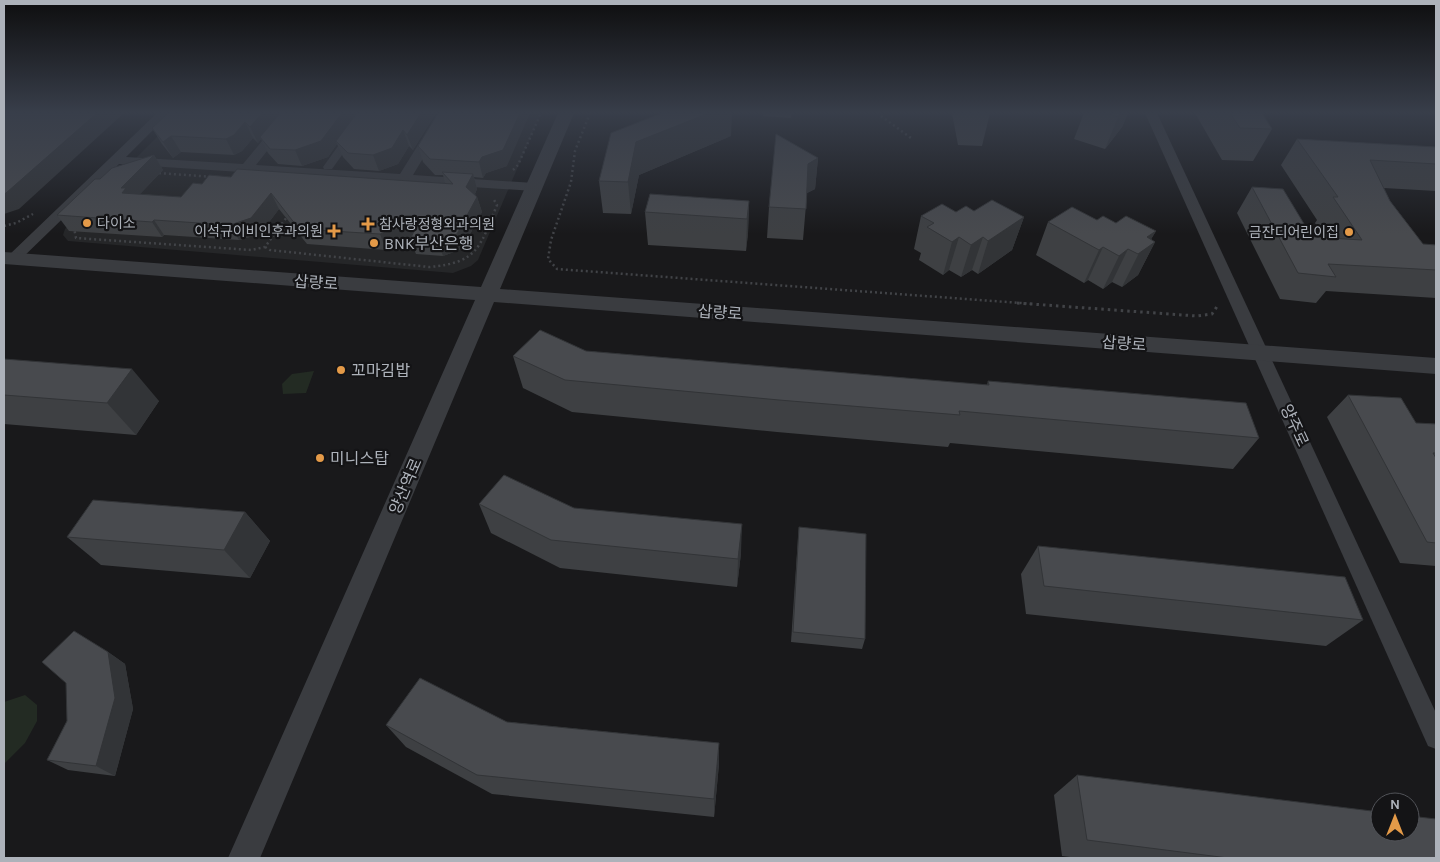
<svg xmlns="http://www.w3.org/2000/svg" width="1440" height="862" font-family="Karla,'Noto Sans KR',sans-serif">
	<rect width="100%" height="100%" fill="#19191b"/>
	<path fill="#252628" d="M181,113H541L478,260L471,266L453,273L68,241L63,235L65,229Z"/>
	<g fill="#232b23">
		<path d="M314,371L306,393L283,394L282,384L292,374Z"/>
		<path d="M25,695L37,705V721L25,743L4,764V702Z"/>
	</g>
	<g fill="none" stroke-linecap="round" stroke-linejoin="round">
		<g stroke="#414347" stroke-width="2.5" stroke-dasharray="2 3" stroke-linecap="butt">
			<path d="M590,113L575,151L571,182L551,240L548,259L557,269L1034,304"/>
			<path d="M877,113L911,138"/>
			<path d="M513,170L518,165L541,113"/>
			<path d="M144,172L311,184L265,247L251,250L76,238L73,223C95,200 112,179 144,172Z"/>
			<path d="M4,226L16,223L33,214"/>
			<path d="M265,247L270,250L429,267C479,263 480,246 497,205L494,200"/>
		</g>
		<path stroke="#414347" stroke-width="3" stroke-dasharray="2.5 4" stroke-linecap="butt" d="M1017,303L1197,316L1212,314L1218,305"/>
		<path fill="#3a3c40" fill-rule="evenodd" d="M362,113H372L332,169H324L323,167Z"/>
		<g fill="#3a3c40" fill-rule="evenodd">
			<path d="M157,113H170L126,157L243,164L285,113H297L256,165L400,174L438,113H450L413,175L534,183L541,187L534,191L119,164L18,262H8L6,259L8,256Z"/>
			<path d="M1145,113H1157L1436,713V749L1428,746Z"/>
		</g>
		<path fill="#3a3c40" fill-rule="evenodd" d="M558,113H574L500,289L1436,358V374L494,302L260,858H228L475,300L4,264V252L481,287Z"/>
	</g>
	<g fill="#3e4043">
		<path d="M168,113H436L413,150L409,146L398,164L379,171L354,169L343,157L337,144L328,157L302,166L278,164L268,153L261,139L258,143L253,138L242,151L234,155L181,152L173,158L162,144L152,128Z"/>
		<path d="M763,113H792L791,118L763,116Z"/>
		<path d="M952,113H990L982,146L958,145Z"/>
		<path d="M1084,113H1128L1122,127L1105,149L1074,139Z"/>
		<path d="M1195,113H1262L1272,129L1253,161L1222,160Z"/>
		<path d="M731,136L639,175L631,214L603,213L599,181Z"/>
		<path d="M1297,139L1436,147V191L1384,188L1390,201L1423,244L1436,245V298L1326,291L1316,303L1280,299L1237,213L1252,187L1312,237L1324,238L1315,223L1317,220L1281,165Z"/>
		<path d="M418,146L507,166L486,173L483,178L474,177L477,189L475,194L477,197L482,212L462,249L443,256L416,254L411,242L386,250L307,244L279,209L260,234L239,240L164,235L162,237L69,231L57,215L100,179L154,155L163,170L140,194L181,197L202,184L231,177L445,183L443,175H435L423,162Z"/>
		<path d="M818,158L815,189L807,193L803,240L767,238L769,207Z"/>
		<path d="M749,201L748,233L746,251L648,245L645,212Z"/>
		<path d="M974,211L1024,217L1012,250L978,274L972,270L961,277L949,270L943,275L919,260L921,253L914,249L921,216L956,212Z"/>
		<path d="M1097,220L1116,223L1156,231L1151,239L1155,242L1138,275L1122,287L1112,282L1103,289L1088,280L1084,283L1036,255L1048,222Z"/>
		<path d="M586,351L987,385L988,381L1259,438L1233,469L950,443L948,447L777,432L572,412L523,388L513,356Z"/>
		<path d="M4,359L159,401L136,435L4,424Z"/>
		<path d="M1348,395L1416,423L1436,424V566L1400,563L1327,417Z"/>
		<path d="M479,504L574,508L741,553L737,587L560,568L491,533Z"/>
		<path d="M245,512L270,541L250,578L101,565L67,537Z"/>
		<path d="M799,527L865,639L862,649L791,642L798,538Z"/>
		<path d="M1038,546L1363,620L1326,646L1026,614L1021,574Z"/>
		<path d="M108,652L125,664L133,709L115,776L68,770L47,760L67,721Z"/>
		<path d="M507,722L719,743V764L714,817L492,794L406,747L386,725Z"/>
		<path d="M1077,775L1436,858H1078L1062,856L1054,795Z"/>
	</g>
	<g fill="#323437">
		<path d="M97,113H124L19,209L4,214V194Z"/>
		<path d="M262,113H283L260,137L261,139L258,143L250,127Z"/>
		<path d="M342,113H360L336,141L337,144L328,157L302,166L295,150Z"/>
		<path d="M421,113H436L413,150L407,135Z"/>
		<path d="M520,113H530L507,166L486,173L483,178L479,162L482,157Z"/>
		<path d="M709,113H732L731,136L639,175L631,214L628,182L636,142Z"/>
		<path d="M1121,113H1128L1122,127L1105,149L1118,117Z"/>
		<path d="M245,122L253,138L242,151L234,155L226,139Z"/>
		<path d="M403,130L409,146L398,164L379,171L373,155Z"/>
		<path d="M171,136L181,152L173,158L163,142Z"/>
		<path d="M154,155L163,170L134,200L122,193L121,188Z"/>
		<path d="M818,158L815,189L805,194L808,164Z"/>
		<path d="M473,174L477,189L471,202L466,187Z"/>
		<path d="M271,193L279,209L260,234L239,240L230,225Z"/>
		<path d="M477,197L482,212L462,249L443,256L438,241Z"/>
		<path d="M749,201L748,233L746,251L747,219Z"/>
		<path d="M1024,217L1012,250L978,274L988,241Z"/>
		<path d="M154,220L164,235L162,237L152,222Z"/>
		<path d="M419,222L410,239L411,242L386,250L380,234Z"/>
		<path d="M1156,231L1146,248L1155,242L1138,275L1122,287L1147,237Z"/>
		<path d="M959,237L949,270L943,275L952,242Z"/>
		<path d="M983,237L972,270L961,277L971,245Z"/>
		<path d="M1103,247L1088,280L1084,283L1099,250Z"/>
		<path d="M1128,249L1112,282L1103,289L1119,256Z"/>
		<path d="M132,369L159,401L136,435L107,403Z"/>
		<path d="M245,512L270,541L250,578L224,550Z"/>
		<path d="M742,524L741,553L737,587L738,559Z"/>
		<path d="M108,652L125,664L133,709L115,776L96,766Z"/>
		<path d="M719,743V764L714,817V799Z"/>
	</g>
	<g fill="#484a4e" stroke="#323437">
		<path d="M4,113H97L6,193L4,194Z"/>
		<path d="M168,113H262L250,127L245,122L234,135L226,139L171,136L163,142L152,128Z"/>
		<path d="M280,113H342L321,141L295,150L270,149L260,137Z"/>
		<path d="M357,113H421L407,135L403,130L392,148L373,155L348,153L336,141Z"/>
		<path d="M438,113H520L503,150L482,157L479,162L430,159L418,146Z"/>
		<path d="M662,113H709L636,142L628,182L599,181L611,133Z"/>
		<path d="M971,113H990L991,114Z"/>
		<path d="M1105,113H1121L1118,117Z"/>
		<path d="M1230,113H1262L1272,129L1240,128Z"/>
		<path d="M776,134L818,158L808,164L806,209L769,207Z"/>
		<path d="M1297,139L1436,147V164L1370,160L1390,201L1423,244L1436,245V270L1328,264L1336,277L1298,273L1252,187L1283,189L1312,237L1362,240L1333,197H1338Z"/>
		<path d="M154,155L121,188H126L122,193L181,197L193,183L202,184L209,175L231,177L237,169L453,184L442,172L473,174L466,187L477,197L457,234L438,241L410,239L419,222L380,234L299,229L271,193L251,218L230,225L154,220L152,222L57,215L95,179H100L112,168Z"/>
		<path d="M650,194L749,201L747,219L645,212Z"/>
		<path d="M992,200L1024,217L988,241L983,237L971,245L959,237L952,242L927,227L934,223L921,216L942,204L956,212L966,206L974,211Z"/>
		<path d="M1072,207L1097,220L1103,216L1116,223L1126,216L1156,231L1147,237L1155,242L1138,254L1128,249L1119,256L1103,247L1099,250L1048,222Z"/>
		<path d="M540,330L586,351L989,385L988,381L1246,403L1259,438L959,411L960,415L779,400L565,380L513,356Z"/>
		<path d="M4,359L132,369L107,403L4,395Z"/>
		<path d="M1348,395L1401,398L1416,423L1436,424V453H1433L1436,458V543L1427,542Z"/>
		<path d="M504,475L574,508L742,524L738,559L551,540L479,504Z"/>
		<path d="M93,500L245,512L224,550L67,537Z"/>
		<path d="M799,527L866,534L865,639L793,632Z"/>
		<path d="M1038,546L1345,577L1363,620L1044,586Z"/>
		<path d="M74,631L108,652L115,698L96,766L47,760L67,721L66,683L42,662Z"/>
		<path d="M420,678L507,722L719,743L714,799L477,775L386,725Z"/>
		<path d="M1077,775L1380,812V832H1410V816L1436,819V858H1228L1087,840Z"/>
	</g>
	<linearGradient id="sky" x2="0" y2="1"><stop stop-color="#0e0e0f"/><stop offset="0.48" stop-color="#383e4a"/><stop offset="1" stop-color="#383e4a" stop-opacity="0"/></linearGradient>
	<rect width="1440" height="234" fill="url(#sky)"/>
	<g fill="#e49a48" stroke="#141416" stroke-width="2">
		<circle cx="87" cy="223" r="5"/>
		<path d="M365.5 216.5h5v5h5v5h-5v5h-5v-5h-5v-5h5z"/>
		<path d="M331.5 223.5h5v5h5v5h-5v5h-5v-5h-5v-5h5z"/>
		<circle cx="1349" cy="232" r="5"/>
		<circle cx="374" cy="243" r="5"/>
		<circle cx="341" cy="370" r="5"/>
		<circle cx="320" cy="458" r="5"/>
	</g>
	<g text-anchor="middle" stroke-width="4.5" stroke-linejoin="round" paint-order="stroke">
		<g font-size="14" fill="#adb2ba" stroke="#141416" text-anchor="start">
			<text x="97" y="228">다이소</text>
			<text x="379" y="229">참사랑정형외과의원</text>
			<text x="323" y="236" text-anchor="end">이석규이비인후과의원</text>
			<text x="1339" y="237" text-anchor="end">금잔디어린이집</text>
		</g>
		<g font-size="16" fill="#adb2ba" stroke="#141416" text-anchor="start">
			<text x="384" y="249">BNK부산은행</text>
			<text x="351" y="376">꼬마김밥</text>
			<text x="330" y="464">미니스탑</text>
		</g>
		<g font-size="16" fill="#adb2ba" stroke="#141416">
			<text transform="translate(316 282) rotate(4)" y="6">삽량로</text>
			<text transform="translate(720 312) rotate(4)" y="6">삽량로</text>
			<text transform="translate(1124 343) rotate(4)" y="6">삽량로</text>
			<text transform="translate(1295 425) rotate(65)" y="6">양주로</text>
			<text transform="translate(405 486) rotate(-67)" y="6">양산역로</text>
		</g>
	</g>
	<rect width="1440" height="862" fill="none" stroke="#adb2ba" stroke-width="10"/>
	<g transform="translate(1395 817)"><circle r="24" fill="#141416" stroke="#515358"/>
	<path d="M0-4L9 19L0 12L-9 19Z" fill="#e49a48"/>
	<text y="-8" font-size="14" font-weight="bold" text-anchor="middle" fill="#adb2ba">N</text>
	</g>
</svg>
